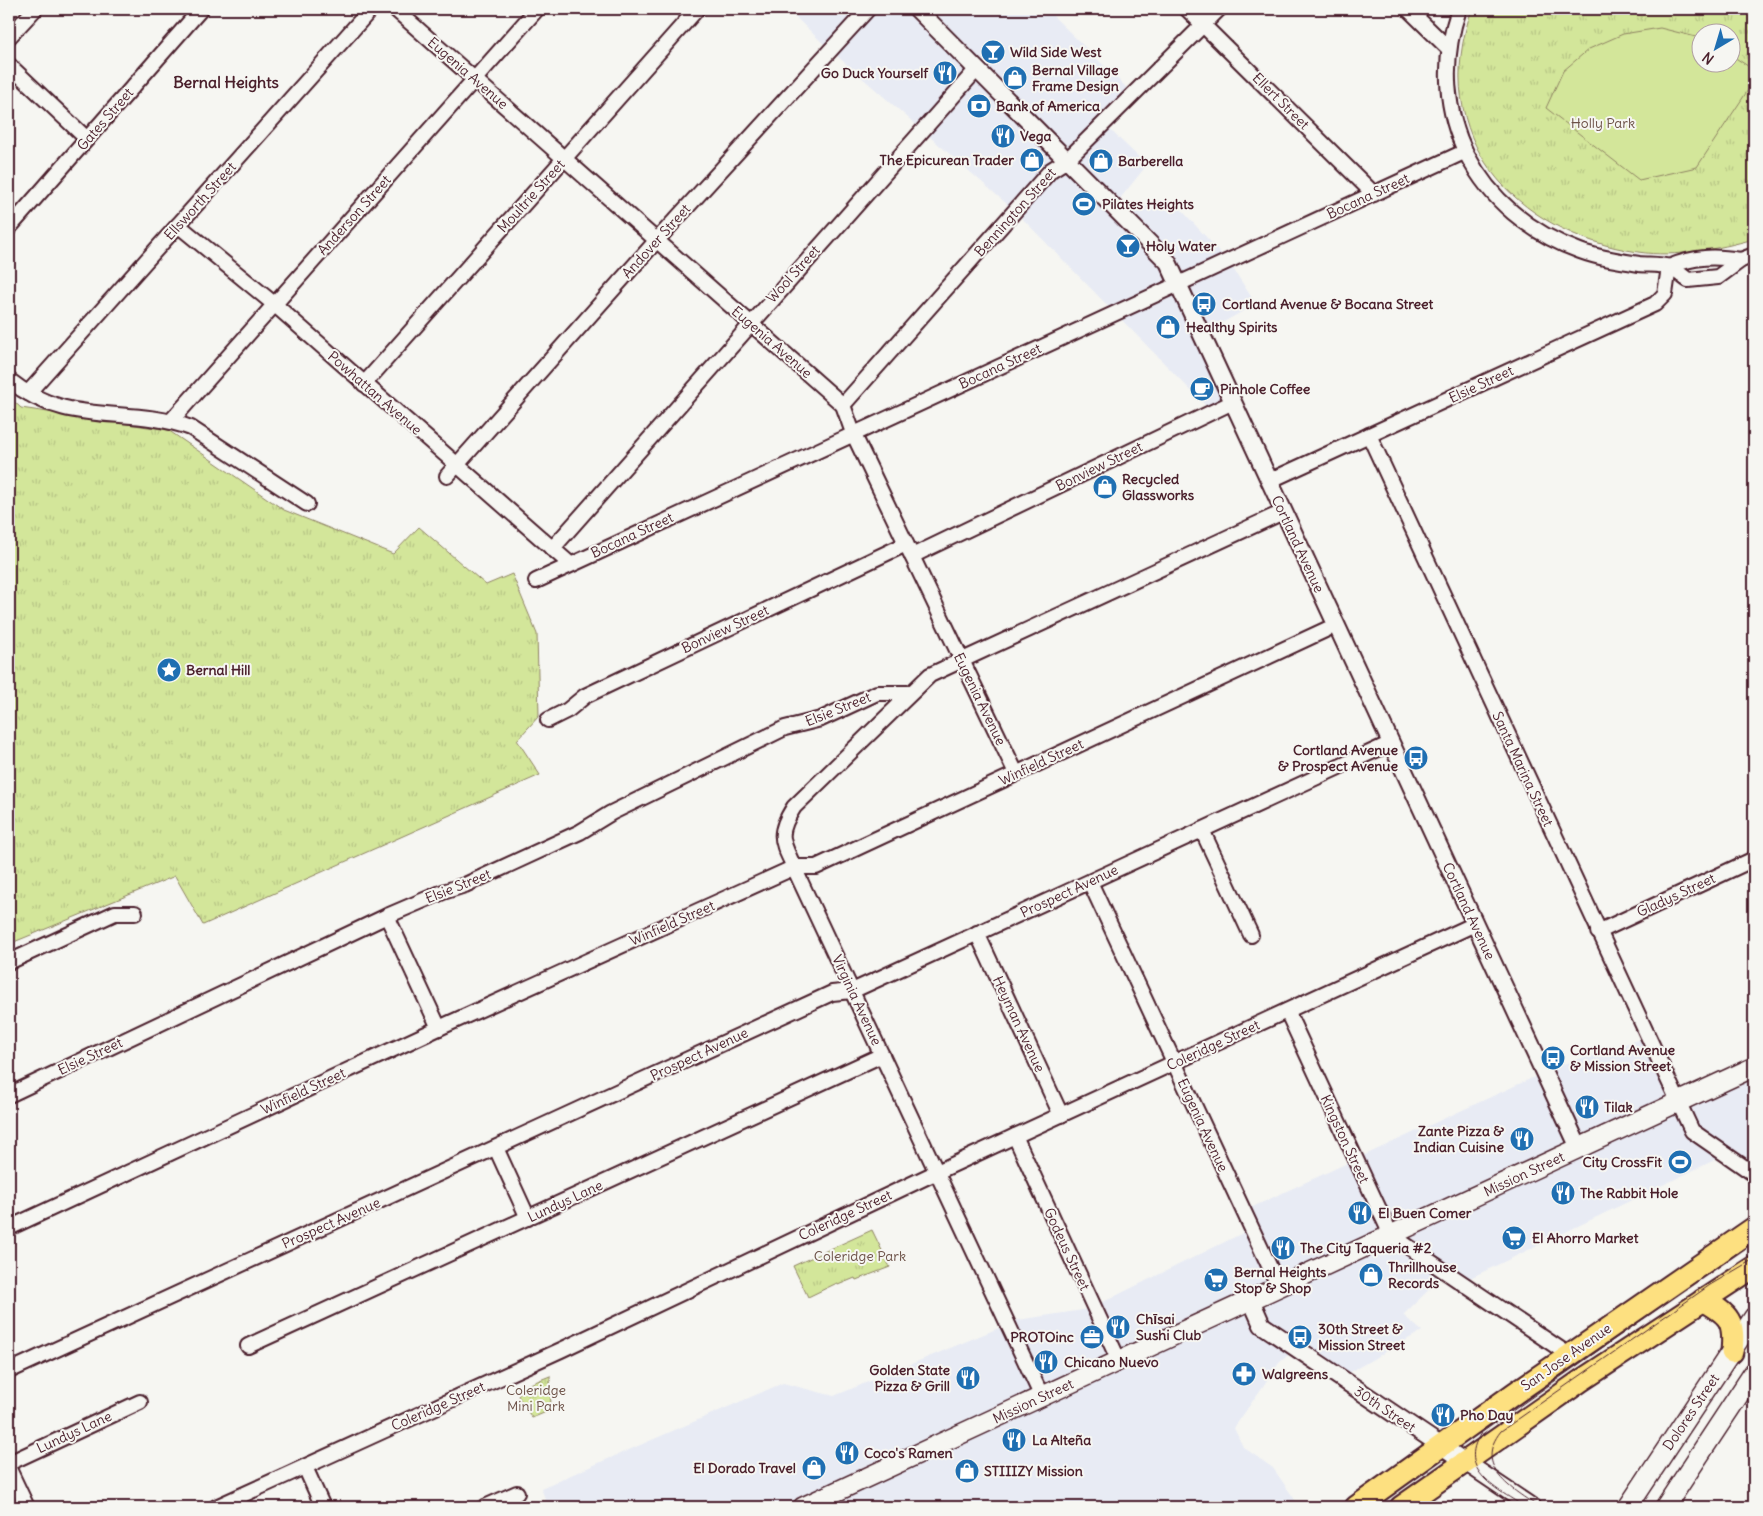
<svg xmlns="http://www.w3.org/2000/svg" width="1763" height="1516" font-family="Delius,sans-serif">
	<defs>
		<pattern id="grass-tufts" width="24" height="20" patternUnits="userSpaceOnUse" patternTransform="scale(1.25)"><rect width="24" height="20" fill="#d3e69a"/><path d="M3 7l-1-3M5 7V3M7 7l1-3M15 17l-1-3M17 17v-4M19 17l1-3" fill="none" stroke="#b7c585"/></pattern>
	</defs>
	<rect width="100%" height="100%" fill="#f6f6f2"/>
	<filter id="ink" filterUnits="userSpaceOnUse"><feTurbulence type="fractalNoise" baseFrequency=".02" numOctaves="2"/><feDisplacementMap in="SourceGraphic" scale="10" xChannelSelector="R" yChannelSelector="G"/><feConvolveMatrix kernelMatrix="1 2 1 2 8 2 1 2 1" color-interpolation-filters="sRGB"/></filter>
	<g filter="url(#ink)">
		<g fill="#e8ebf4">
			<path d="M787,9H1046L1133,94L1104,124L1147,165L1114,206L1176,204L1228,261L1256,304L1202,334L1233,402L1211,411L1015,211L829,49Z"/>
			<path d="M1647,1037L1677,1103L1754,1068V1171L1727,1154L1462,1282L1443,1276L1403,1315L1422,1331L1340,1378L1296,1348L1279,1363L1234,1428L1243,1447L1273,1468L1300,1507H548L541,1488L783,1383L834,1396L1018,1320L1089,1309L1245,1232L1235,1215L1560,1065Z"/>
		</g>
		<g fill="url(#grass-tufts)" stroke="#8e8262" fill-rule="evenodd">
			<path d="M1472,9H1754V239C1717,249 1676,258 1638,252C1513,233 1427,136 1472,9ZM1700,32H1730V62H1700Z"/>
			<path d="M9,397L21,408L168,430L284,510L393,554L419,527L486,585L512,574L537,634L539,716L517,740L540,775L203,925L175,876L9,944Z"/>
			<path d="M872,1230L890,1267L856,1280L855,1278L838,1285L837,1283L808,1297L793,1266Z"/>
			<path d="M550,1376L551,1410L532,1418L518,1396L525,1386Z"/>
		</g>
		<path fill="#d3e69a" stroke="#8e8262" d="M1660,28L1700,38V62H1730L1731,55L1754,70V81L1697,167L1639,180L1546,108L1563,71L1589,49L1623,34Z"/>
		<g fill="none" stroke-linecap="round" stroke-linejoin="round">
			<defs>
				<g id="minor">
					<path d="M395,9L843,405L853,433L1016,773"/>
					<path d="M1187,9L1374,194"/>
					<path d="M1408,9L1449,49"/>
					<path d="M1459,9C1423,114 1477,214 1580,251C1599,258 1619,261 1639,264C1648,265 1661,264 1669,267C1676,270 1682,276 1688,280L1718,277L1741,260L1754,255"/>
					<path d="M9,37L35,9"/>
					<path d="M9,65L87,139"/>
					<path d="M178,225L274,304L570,564"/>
					<path d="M9,228L201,9"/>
					<path d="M1669,267C1694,256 1715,256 1741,260"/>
					<path d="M9,380C69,429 127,404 191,428L307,504"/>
					<path d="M364,384L697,9"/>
					<path d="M28,393L371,9"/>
					<path d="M843,405L1051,170L1067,160L1219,9"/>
					<path d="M171,421L537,9"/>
					<path d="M1369,435L1692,1131L1754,1174"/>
					<path d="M447,476L657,240L868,9"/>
					<path d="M1269,481L1655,304L1665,294L1669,267"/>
					<path d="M552,549L977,69"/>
					<path d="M912,556L1233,402"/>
					<path d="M536,581L1464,152"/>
					<path d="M548,720L568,710L585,696L906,544"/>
					<path d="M1202,830L1251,935"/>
					<path d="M1090,882L1279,1287"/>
					<path d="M387,916L439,1028"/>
					<path d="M1598,932L1754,859"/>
					<path d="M977,933L1061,1115"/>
					<path d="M9,962L115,913H135"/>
					<path d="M1287,1011L1391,1235L1569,1355"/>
					<path d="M9,1095L387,916L443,892L465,885L580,832L611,813L785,728L821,719L877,693H910"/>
					<path d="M1015,1136L1119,1361"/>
					<path d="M496,1148L528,1218"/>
					<path d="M9,1228L439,1028L795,867H816L1336,625"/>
					<path d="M248,1346L882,1055"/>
					<path d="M9,1371L832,993L852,991L1391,743"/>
					<path d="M1042,1397L797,874C784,843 774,838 794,807L930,675L1283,512"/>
					<path d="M9,1463L140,1402"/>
					<path d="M305,1467L323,1507"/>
					<path d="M9,1469L27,1507"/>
					<path d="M9,1505L17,1507"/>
					<path d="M216,1507L561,1350L937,1172L1475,924"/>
					<path d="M485,1507L517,1493"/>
				</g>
				<g id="tertiary">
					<path d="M917,9L1168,262L1579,1148"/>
					<path d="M1251,1300L1262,1325L1532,1507"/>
				</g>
				<g id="secondary">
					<path d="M803,1507L1754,1067"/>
					<path d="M1628,1507L1754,1317"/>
					<path d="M1665,1507L1754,1372"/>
				</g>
				<g id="primary">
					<path d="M1703,1300C1730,1315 1735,1321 1732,1352"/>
					<path d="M1356,1507L1515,1393L1754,1228"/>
					<path d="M1401,1507L1582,1380L1754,1267"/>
				</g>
			</defs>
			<use href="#minor" stroke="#4a1f2b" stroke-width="18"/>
			<use href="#tertiary" stroke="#4a1f2b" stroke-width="20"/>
			<use href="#secondary" stroke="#4a1f2b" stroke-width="22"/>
			<use href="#primary" stroke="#4a1f2b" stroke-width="25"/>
			<use href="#minor" stroke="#f6f6f2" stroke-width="14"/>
			<use href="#tertiary" stroke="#f6f6f2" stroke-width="16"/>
			<use href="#secondary" stroke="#f6f6f2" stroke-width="19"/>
			<use href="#primary" stroke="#fde080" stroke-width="21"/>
			<g stroke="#4a1f2b" stroke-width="1">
				<path d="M1525,1507C1499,1490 1456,1471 1481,1433L1754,1241"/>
				<path d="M1539,1507C1513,1490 1472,1467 1501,1431L1710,1285L1754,1259"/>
			</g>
		</g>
	</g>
	<defs>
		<symbol id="bar-disc" viewBox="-11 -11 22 22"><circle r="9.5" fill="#1f6fb2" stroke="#f6f6f2"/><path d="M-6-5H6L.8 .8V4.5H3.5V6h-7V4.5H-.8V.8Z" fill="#fff"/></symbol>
		<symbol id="restaurant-disc" viewBox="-11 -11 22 22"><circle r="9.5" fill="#1f6fb2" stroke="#f6f6f2"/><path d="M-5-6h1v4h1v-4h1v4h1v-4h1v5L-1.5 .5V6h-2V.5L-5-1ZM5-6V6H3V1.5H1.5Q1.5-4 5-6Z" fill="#fff"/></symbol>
		<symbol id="shop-disc" viewBox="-11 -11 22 22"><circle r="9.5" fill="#1f6fb2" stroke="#f6f6f2"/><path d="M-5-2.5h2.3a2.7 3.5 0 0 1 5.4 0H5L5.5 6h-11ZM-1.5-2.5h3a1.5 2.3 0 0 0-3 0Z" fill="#fff"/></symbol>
		<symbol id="bank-disc" viewBox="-11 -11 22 22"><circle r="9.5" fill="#1f6fb2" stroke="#f6f6f2"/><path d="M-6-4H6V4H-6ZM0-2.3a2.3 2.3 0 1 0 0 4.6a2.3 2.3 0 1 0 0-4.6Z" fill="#fff"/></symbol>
		<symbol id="stadium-disc" viewBox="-11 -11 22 22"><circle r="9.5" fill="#1f6fb2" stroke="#f6f6f2"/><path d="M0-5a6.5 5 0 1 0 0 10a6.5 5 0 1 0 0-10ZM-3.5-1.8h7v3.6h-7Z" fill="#fff"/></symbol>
		<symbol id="bus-disc" viewBox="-11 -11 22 22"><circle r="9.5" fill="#1f6fb2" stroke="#f6f6f2"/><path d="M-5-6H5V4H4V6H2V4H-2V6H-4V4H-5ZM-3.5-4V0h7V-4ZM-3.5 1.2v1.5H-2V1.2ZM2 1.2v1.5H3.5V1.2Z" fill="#fff"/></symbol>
		<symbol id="cafe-disc" viewBox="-11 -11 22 22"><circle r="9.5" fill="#1f6fb2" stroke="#f6f6f2"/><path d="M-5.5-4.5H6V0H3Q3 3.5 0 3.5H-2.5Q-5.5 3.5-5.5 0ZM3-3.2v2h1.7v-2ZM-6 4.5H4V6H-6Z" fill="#fff"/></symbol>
		<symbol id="sight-disc" viewBox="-11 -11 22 22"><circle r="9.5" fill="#1f6fb2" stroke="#f6f6f2"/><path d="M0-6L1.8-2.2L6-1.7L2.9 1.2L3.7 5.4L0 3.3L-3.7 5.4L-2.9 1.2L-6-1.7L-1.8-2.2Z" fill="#fff"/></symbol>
		<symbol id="supermarket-disc" viewBox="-11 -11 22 22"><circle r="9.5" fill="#1f6fb2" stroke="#f6f6f2"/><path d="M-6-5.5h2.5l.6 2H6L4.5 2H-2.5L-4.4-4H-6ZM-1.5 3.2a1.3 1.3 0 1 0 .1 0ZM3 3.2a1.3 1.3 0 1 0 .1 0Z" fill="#fff"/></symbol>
		<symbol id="office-disc" viewBox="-11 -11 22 22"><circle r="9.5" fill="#1f6fb2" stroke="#f6f6f2"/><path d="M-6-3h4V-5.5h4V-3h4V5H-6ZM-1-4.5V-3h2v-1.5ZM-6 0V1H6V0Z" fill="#fff"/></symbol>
		<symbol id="pharmacy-disc" viewBox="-11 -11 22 22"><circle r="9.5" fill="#1f6fb2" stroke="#f6f6f2"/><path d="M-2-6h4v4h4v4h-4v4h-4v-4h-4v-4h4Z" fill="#fff"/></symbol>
	</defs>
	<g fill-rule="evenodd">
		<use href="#bar-disc" x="979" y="38" width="28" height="28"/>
		<use href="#restaurant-disc" x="931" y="59" width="28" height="28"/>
		<use href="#shop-disc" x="1001" y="64" width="28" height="28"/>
		<use href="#bank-disc" x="965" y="92" width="28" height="28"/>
		<use href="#restaurant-disc" x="989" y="122" width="28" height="28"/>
		<use href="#shop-disc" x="1018" y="146" width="28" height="28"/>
		<use href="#shop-disc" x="1087" y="147" width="28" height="28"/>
		<use href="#stadium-disc" x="1070" y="190" width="28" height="28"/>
		<use href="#bar-disc" x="1114" y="232" width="28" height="28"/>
		<use href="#bus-disc" x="1190" y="290" width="28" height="28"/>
		<use href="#shop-disc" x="1154" y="313" width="28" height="28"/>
		<use href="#cafe-disc" x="1188" y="375" width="28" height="28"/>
		<use href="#shop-disc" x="1091" y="473" width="28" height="28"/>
		<use href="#sight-disc" x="155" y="656" width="28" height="28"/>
		<use href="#bus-disc" x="1402" y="744" width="28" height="28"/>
		<use href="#bus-disc" x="1539" y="1044" width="28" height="28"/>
		<use href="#restaurant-disc" x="1573" y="1093" width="28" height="28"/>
		<use href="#restaurant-disc" x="1508" y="1125" width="28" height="28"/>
		<use href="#stadium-disc" x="1666" y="1148" width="28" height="28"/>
		<use href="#restaurant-disc" x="1549" y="1179" width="28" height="28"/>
		<use href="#restaurant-disc" x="1346" y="1199" width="28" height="28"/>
		<use href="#supermarket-disc" x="1500" y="1224" width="28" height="28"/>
		<use href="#restaurant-disc" x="1269" y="1234" width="28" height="28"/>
		<use href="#shop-disc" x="1357" y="1261" width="28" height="28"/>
		<use href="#supermarket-disc" x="1202" y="1266" width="28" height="28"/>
		<use href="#restaurant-disc" x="1104" y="1313" width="28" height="28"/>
		<use href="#office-disc" x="1078" y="1323" width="28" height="28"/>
		<use href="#bus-disc" x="1286" y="1323" width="28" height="28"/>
		<use href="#restaurant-disc" x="1032" y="1348" width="28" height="28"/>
		<use href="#pharmacy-disc" x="1230" y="1360" width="28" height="28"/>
		<use href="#restaurant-disc" x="954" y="1364" width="28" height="28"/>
		<use href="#restaurant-disc" x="1429" y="1401" width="28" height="28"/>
		<use href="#restaurant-disc" x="1000" y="1426" width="28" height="28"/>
		<use href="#restaurant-disc" x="833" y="1439" width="28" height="28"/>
		<use href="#shop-disc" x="800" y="1454" width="28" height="28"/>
		<use href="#shop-disc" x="953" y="1457" width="28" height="28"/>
	</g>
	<g text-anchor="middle" stroke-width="4" stroke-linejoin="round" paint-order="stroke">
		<g font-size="14" font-weight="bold" fill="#4a1f2b" stroke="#f6f6f2" text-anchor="start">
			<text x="1010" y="57">Wild Side West</text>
			<text x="1032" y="75">Bernal Village<tspan x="1032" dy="16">Frame Design</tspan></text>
			<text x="928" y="78" text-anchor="end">Go Duck Yourself</text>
			<text x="996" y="111">Bank of America</text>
			<text x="1020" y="141">Vega</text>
			<text x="1014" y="165" text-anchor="end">The Epicurean Trader</text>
			<text x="1118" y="166">Barberella</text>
			<text x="1102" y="209">Pilates Heights</text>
			<text x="1146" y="251">Holy Water</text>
			<text x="1222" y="309">Cortland Avenue &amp; Bocana Street</text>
			<text x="1186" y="332">Healthy Spirits</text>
			<text x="1220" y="394">Pinhole Coffee</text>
			<text x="1122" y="484">Recycled<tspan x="1122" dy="16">Glassworks</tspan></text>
			<text x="186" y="675">Bernal Hill</text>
			<text x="1398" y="755" text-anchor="end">Cortland Avenue<tspan x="1398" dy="16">&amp; Prospect Avenue</tspan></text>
			<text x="1570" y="1055">Cortland Avenue<tspan x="1570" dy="16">&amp; Mission Street</tspan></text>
			<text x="1604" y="1112">Tilak</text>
			<text x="1504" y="1136" text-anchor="end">Zante Pizza &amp;<tspan x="1504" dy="16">Indian Cuisine</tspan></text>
			<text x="1662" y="1167" text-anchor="end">City CrossFit</text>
			<text x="1580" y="1198">The Rabbit Hole</text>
			<text x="1378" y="1218">El Buen Comer</text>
			<text x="1532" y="1243">El Ahorro Market</text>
			<text x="1300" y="1253">The City Taqueria #2</text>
			<text x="1388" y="1272">Thrillhouse<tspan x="1388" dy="16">Records</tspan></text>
			<text x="1234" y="1277">Bernal Heights<tspan x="1234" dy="16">Stop &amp; Shop</tspan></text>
			<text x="1136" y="1324">Chīsai<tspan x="1136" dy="16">Sushi Club</tspan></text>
			<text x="1318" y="1334">30th Street &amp;<tspan x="1318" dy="16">Mission Street</tspan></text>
			<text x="1074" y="1342" text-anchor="end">PROTOinc</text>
			<text x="1064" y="1367">Chicano Nuevo</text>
			<text x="950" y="1375" text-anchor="end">Golden State<tspan x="950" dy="16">Pizza &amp; Grill</tspan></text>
			<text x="1262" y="1379">Walgreens</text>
			<text x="1460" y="1420">Pho Day</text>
			<text x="1032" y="1445">La Alteña</text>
			<text x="864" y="1458">Coco's Ramen</text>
			<text x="796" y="1473" text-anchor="end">El Dorado Travel</text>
			<text x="984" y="1476">STIIIZY Mission</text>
		</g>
		<g font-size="14" fill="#4a1f2b" stroke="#f6f6f2">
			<text transform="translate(468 73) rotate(41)" y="5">Eugenia Avenue</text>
			<text transform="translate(1281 101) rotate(45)" y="5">Ellert Street</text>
			<text transform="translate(105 119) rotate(-49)" y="5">Gates Street</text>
			<text transform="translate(531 196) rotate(-48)" y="5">Moultrie Street</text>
			<text transform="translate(1368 196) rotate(-25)" y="5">Bocana Street</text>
			<text transform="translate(200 201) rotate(-48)" y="5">Ellsworth Street</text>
			<text transform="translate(1015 212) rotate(-48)" y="5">Bennington Street</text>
			<text transform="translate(354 215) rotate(-48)" y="5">Anderson Street</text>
			<text transform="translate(656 241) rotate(-48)" y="5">Andover Street</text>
			<text transform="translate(793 274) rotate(-48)" y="5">Wool Street</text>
			<text transform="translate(772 342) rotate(41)" y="5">Eugenia Avenue</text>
			<text transform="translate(1000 366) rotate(-25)" y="5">Bocana Street</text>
			<text transform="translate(1481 384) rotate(-25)" y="5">Elsie Street</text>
			<text transform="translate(375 393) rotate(41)" y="5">Powhattan Avenue</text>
			<text transform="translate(1099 466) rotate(-26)" y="5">Bonview Street</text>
			<text transform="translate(632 535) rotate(-25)" y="5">Bocana Street</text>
			<text transform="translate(1298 544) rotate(65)" y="5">Cortland Avenue</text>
			<text transform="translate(725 629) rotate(-25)" y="5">Bonview Street</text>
			<text transform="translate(980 699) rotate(64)" y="5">Eugenia Avenue</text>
			<text transform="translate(838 709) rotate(-22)" y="5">Elsie Street</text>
			<text transform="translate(1041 762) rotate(-25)" y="5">Winfield Street</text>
			<text transform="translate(1523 769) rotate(65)" y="5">Santa Marina Street</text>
			<text transform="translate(458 886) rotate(-22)" y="5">Elsie Street</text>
			<text transform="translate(1069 891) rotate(-25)" y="5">Prospect Avenue</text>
			<text transform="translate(1676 895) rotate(-25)" y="5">Gladys Street</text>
			<text transform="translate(1469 911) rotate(65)" y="5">Cortland Avenue</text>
			<text transform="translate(672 923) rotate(-24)" y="5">Winfield Street</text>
			<text transform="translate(857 1000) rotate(65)" y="5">Virginia Avenue</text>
			<text transform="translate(1019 1024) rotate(65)" y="5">Heyman Avenue</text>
			<text transform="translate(1213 1045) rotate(-25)" y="5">Coleridge Street</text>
			<text transform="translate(699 1054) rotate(-25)" y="5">Prospect Avenue</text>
			<text transform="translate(90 1056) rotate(-25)" y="5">Elsie Street</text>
			<text transform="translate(303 1091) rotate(-25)" y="5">Winfield Street</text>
			<text transform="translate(1203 1125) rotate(65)" y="5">Eugenia Avenue</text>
			<text transform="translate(1345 1139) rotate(65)" y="5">Kingston Street</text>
			<text transform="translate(1524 1174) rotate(-25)" y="5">Mission Street</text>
			<text transform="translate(565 1201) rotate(-25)" y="5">Lundys Lane</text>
			<text transform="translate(845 1215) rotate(-25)" y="5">Coleridge Street</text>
			<text transform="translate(331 1223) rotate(-24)" y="5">Prospect Avenue</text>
			<text transform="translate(1067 1249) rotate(65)" y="5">Godeus Street</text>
			<text transform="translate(1566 1357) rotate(-35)" y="5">San Jose Avenue</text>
			<text transform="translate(1033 1401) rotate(-25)" y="5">Mission Street</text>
			<text transform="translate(438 1406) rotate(-24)" y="5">Coleridge Street</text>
			<text transform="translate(1385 1409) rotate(34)" y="5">30th Street</text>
			<text transform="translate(1691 1412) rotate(-56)" y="5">Dolores Street</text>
			<text transform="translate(74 1432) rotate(-25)" y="5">Lundys Lane</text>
		</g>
		<g font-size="14" fill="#6c5147" stroke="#f6f6f2">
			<text x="1603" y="128">Holly Park</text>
			<text x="860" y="1261">Coleridge Park</text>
			<text x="536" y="1395">Coleridge<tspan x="536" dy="16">Mini Park</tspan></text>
		</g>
		<g font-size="16" font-weight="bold" fill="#4a1f2b" stroke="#f6f6f2">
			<text x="226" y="88">Bernal Heights</text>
		</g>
	</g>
	<rect width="1763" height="1516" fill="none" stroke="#f6f6f2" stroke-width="30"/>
	<rect x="15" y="15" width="1733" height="1486" fill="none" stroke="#4a1f2b" stroke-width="2" filter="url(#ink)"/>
	<g transform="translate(1716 48) rotate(218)"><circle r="24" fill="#f6f6f2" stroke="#b1a0a2"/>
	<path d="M0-4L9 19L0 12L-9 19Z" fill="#1f6fb2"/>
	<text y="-8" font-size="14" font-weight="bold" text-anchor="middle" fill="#4a1f2b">N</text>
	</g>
</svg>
